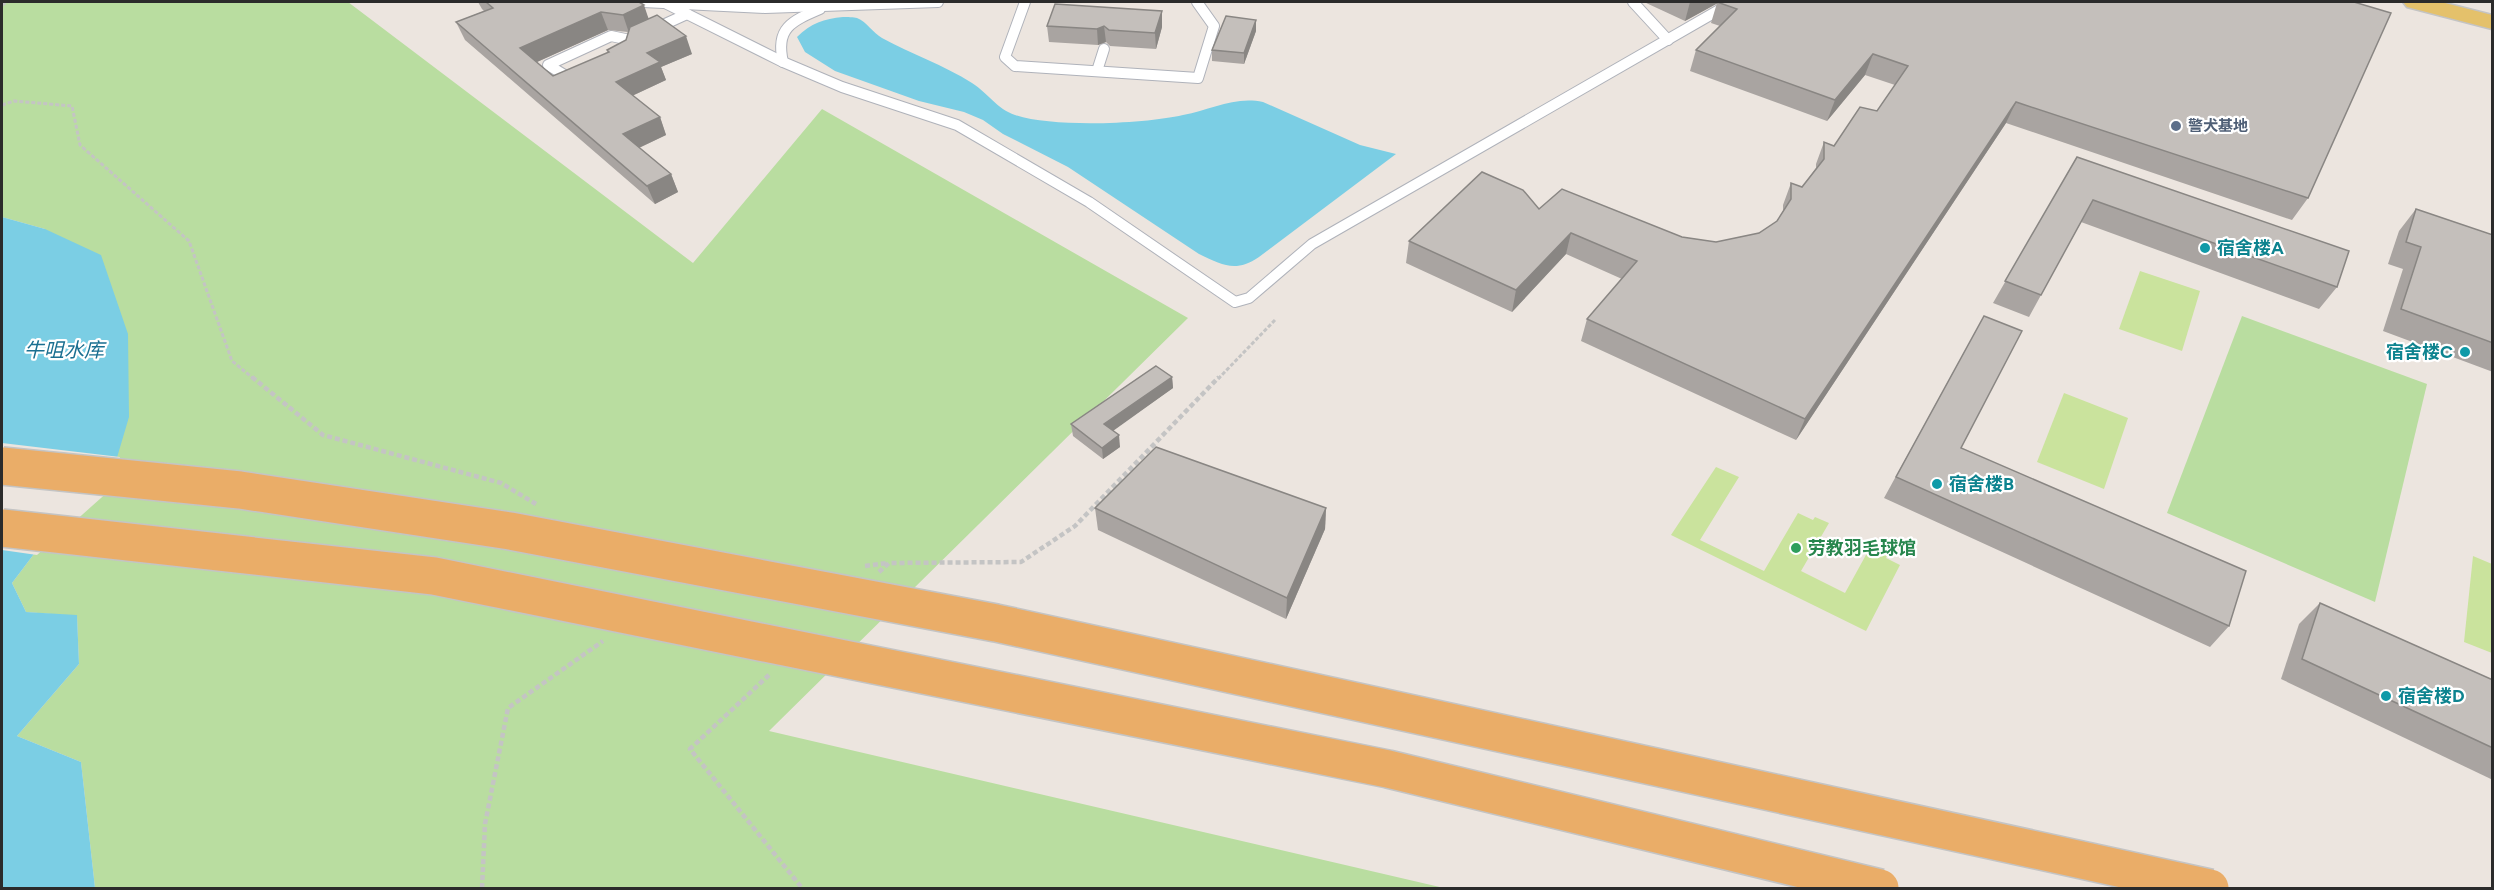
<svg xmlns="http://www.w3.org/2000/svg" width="2494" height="890" font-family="Figtree,'Noto Sans SC',sans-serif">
	<rect width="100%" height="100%" fill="#ece5df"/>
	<g fill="#b9dda0">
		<path d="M2,2H348L693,263L822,109L1188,318L769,731L1444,888H95L81,762L17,736L79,664L77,616L26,612L12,583L40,546L45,229L2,217Z"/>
		<path d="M2242,316L2427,384L2375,602L2167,513Z"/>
	</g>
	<g fill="#cae39d">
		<path d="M2140,271L2200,291L2182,351L2119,329Z"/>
		<path d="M2064,393L2128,418L2104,489L2037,462Z"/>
		<path d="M1716,467L1739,477L1700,540L1764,571L1798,513L1813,520L1815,517L1829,523L1801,571L1845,593L1872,544L1889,552L1886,558L1900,565L1866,631L1671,535Z"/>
		<path d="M2473,556L2492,564V653L2464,642Z"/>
	</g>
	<g fill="#7bcee4">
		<path d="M843,17C847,17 854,17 857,18C867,22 873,33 882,38C911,54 944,65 972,83C988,93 997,109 1015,115C1053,128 1144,124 1183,115C1211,110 1234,96 1263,102L1360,145L1396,154L1259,257C1235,273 1223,265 1199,254L1068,167L1003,134L983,120L964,112L919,101L835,71L805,52L797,37C811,23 824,19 843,17Z"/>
		<path d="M2,217L45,229L101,255L128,334L129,417L108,488L40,546L12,583L26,612L77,615L79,664L17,736L81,762L95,888H2Z"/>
	</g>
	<path fill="#ece5df" d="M2,443L120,457L110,490L37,555L2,550Z"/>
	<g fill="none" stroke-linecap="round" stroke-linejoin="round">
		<defs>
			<g id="service">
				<path d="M643,2L765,8L938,2"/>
				<path d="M1025,2L1005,57L1015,66L1198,78L1214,26L1197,2"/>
				<path d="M1633,2L1668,40"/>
				<path d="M667,4L783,62L842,87L957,125L1089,202L1235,302L1249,298L1312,244L1733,2"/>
				<path d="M783,62C775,28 792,21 820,9"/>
				<path d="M1097,71L1104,49"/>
				<path d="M571,79L548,65L611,36L630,40L687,14"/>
			</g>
			<path id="primary" d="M2403,2H2441L2492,15V29L2407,7Z"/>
		</defs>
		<use href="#service" stroke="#afb2ba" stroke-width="12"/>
		<use href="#primary" stroke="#c4c4c4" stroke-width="3"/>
		<g stroke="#c4c4c4" stroke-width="3" stroke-dasharray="4 2" stroke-linecap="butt">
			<path d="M2,5L8,2"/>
			<path d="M2,105L14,101L72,106L80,145L189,241L232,361L254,379"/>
			<path d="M1218,379L1275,320"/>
		</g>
		<g stroke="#c4c4c4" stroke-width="4.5" stroke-dasharray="5 3" stroke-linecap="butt">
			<path d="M252,377L323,435L501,483L536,504"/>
			<path d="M865,566L887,563"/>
			<path d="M879,572L889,563L1021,562L1075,526L1219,377"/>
			<path d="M769,675L690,749L802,888"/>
			<path d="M482,888L485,824L508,708L603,641"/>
		</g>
		<use href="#service" stroke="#fff" stroke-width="10"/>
		<use href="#primary" fill="#e4c16b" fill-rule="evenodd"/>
		<defs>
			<g id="trunk-bridge">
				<path d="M2,466L240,490L510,531L996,623L2210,888"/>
				<path d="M2,528L434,576L1388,769L1880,888"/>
			</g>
		</defs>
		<use href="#trunk-bridge" stroke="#c4c4c4" stroke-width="40" stroke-linecap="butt"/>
		<use href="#trunk-bridge" stroke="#eaad68" stroke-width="37"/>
	</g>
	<g fill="#a9a4a1" fill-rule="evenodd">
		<path d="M478,2H639L649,19L692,54L661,67L666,80L632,96L660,117L666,135L639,148L671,174L678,192L655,204L465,40L456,22L484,11L482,9ZM608,30L628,32L626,40L607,50L608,53L553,76L537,62Z"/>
		<path d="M1644,2H2354L2308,198L2292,220L2006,123L1796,440L1581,341L1587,319L1622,279L1566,254L1512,312L1406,263L1409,241L1539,209L1682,237L1716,242L1759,233L1777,221L1783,211V205L1791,183L1802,187L1816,168V164L1824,142L1834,146L1877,111L1895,85L1865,75L1827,121L1690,71L1696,50L1720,26L1711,23L1717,3L1685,21Z"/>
		<path d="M1162,11V27L1156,49L1110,46L1106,42L1098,45L1049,42L1047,26Z"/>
		<path d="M1256,20V31L1244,64L1212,61V50Z"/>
		<path d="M2077,157L2337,287L2319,309L2081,222L2029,317L1993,303Z"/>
		<path d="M2416,209L2493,235V372L2383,331L2403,269L2388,264L2399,231Z"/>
		<path d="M1984,316L1961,448L2229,626L2210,647L1884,498Z"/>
		<path d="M1172,377L1173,388L1113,430L1120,447L1103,459L1073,436L1071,424Z"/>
		<path d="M1095,508H1326L1325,529L1286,619L1098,530Z"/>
		<path d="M2320,603L2493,680V780L2281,679L2299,624Z"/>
	</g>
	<g fill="#898683">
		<path d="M1690,2H1720L1685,21Z"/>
		<path d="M644,5L650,23L629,33L623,15Z"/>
		<path d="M1162,11V27L1156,49L1155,33Z"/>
		<path d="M601,12L608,30L528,66L520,48Z"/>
		<path d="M1256,20V31L1244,64V53Z"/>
		<path d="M1104,26L1106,42L1098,45L1097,29Z"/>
		<path d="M686,36L692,54L661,67L666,80L623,100L616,82L647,53Z"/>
		<path d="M1873,54L1865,75L1827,121L1835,100Z"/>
		<path d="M2016,102L2006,123L1796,440L1805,419Z"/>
		<path d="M660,117L666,135L630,152L623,134Z"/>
		<path d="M671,174L678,192L655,204L647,186Z"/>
		<path d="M1571,233L1566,254L1512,312L1516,290Z"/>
		<path d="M1172,377L1173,388L1106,436L1104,424Z"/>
		<path d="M1119,435L1120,447L1103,459L1102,448Z"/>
		<path d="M1326,508L1325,529L1286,619L1287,598Z"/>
	</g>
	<g fill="#c4bfbb" stroke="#898683" stroke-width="1.5">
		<path d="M486,2H639L644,5L623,15L601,12L520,48L553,76L609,52L607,50L626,40L630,27L657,15L686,36L647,53L660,62L616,82L660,117L623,134L671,174L647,186L456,22L493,8Z"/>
		<path d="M1717,2H2354L2391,13L2308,198L2016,102L1805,419L1587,319L1637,261L1571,233L1516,290L1409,241L1482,172L1523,190L1539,209L1562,189L1682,237L1716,242L1759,233L1777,221L1791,199V183L1802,187L1824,159V142L1834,146L1860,107L1877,111L1908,66L1873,54L1835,100L1696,50L1737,9Z"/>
		<path d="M1055,4L1162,11L1155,33L1109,30L1104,26L1097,29L1047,26Z"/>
		<path d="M1226,16L1256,20L1244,53L1212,50Z"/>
		<path d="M2077,157L2349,251L2337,287L2093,200L2041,295L2005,281Z"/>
		<path d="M2416,209L2493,235V343L2401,309L2421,247L2406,242Z"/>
		<path d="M1984,316L2022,331L1961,448L2246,571L2229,626L1896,477Z"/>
		<path d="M1156,366L1172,377L1104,424L1119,435L1102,448L1071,424Z"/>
		<path d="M1156,447L1326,508L1287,598L1095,508Z"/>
		<path d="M2320,603L2493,680V748L2302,659Z"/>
	</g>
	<circle fill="#5c6f8a" stroke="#fff" stroke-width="2" cx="2176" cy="126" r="6"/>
	<g fill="#0f9aa8" stroke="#fff" stroke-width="2">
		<circle cx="2205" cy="248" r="6"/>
		<circle cx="2465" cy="352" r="6"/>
		<circle cx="1937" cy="484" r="6"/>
		<circle cx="2386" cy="696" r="6"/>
	</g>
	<circle fill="#2e9e5b" stroke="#fff" stroke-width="2" cx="1796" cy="548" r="6"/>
	<g text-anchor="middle" stroke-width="4.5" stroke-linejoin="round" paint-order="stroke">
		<g font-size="15" font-weight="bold" fill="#4e5e75" stroke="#fff" text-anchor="start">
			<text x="2188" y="131">警犬基地</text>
		</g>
		<g font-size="18" font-weight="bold" fill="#0d838f" stroke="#fff" text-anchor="start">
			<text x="2217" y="254">宿舍楼A</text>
			<text x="2453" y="358" text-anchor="end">宿舍楼C</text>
			<text x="1949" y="490">宿舍楼B</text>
			<text x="2398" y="702">宿舍楼D</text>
		</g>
		<g font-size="18" font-weight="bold" fill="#27864d" stroke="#fff" text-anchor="start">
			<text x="1808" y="554">劳教羽毛球馆</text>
		</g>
		<g font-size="20" font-style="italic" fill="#1a6f91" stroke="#fff">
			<text x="64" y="357">牛咀水库</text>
		</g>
	</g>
	<rect width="2494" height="890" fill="none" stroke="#2b2b2b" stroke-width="6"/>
</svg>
